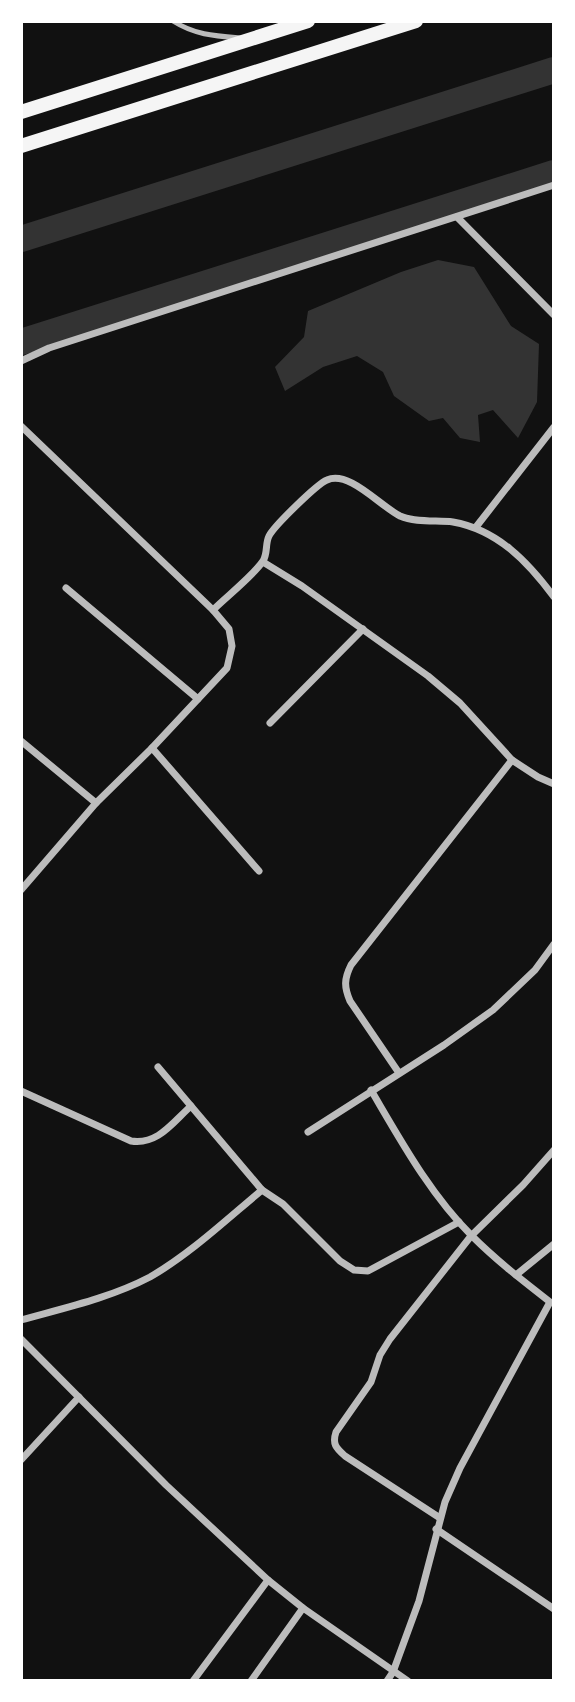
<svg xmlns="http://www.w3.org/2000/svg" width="575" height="1702" font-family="Montserrat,sans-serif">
	<rect width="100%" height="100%" fill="#111"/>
	<path fill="#333" d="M438,260L474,267L511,326L539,344L537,402L518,438L493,410L478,415L480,442L460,438L443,418L429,421L394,396L383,372L357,356L323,367L285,391L275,367L304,337L308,311L401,272Z"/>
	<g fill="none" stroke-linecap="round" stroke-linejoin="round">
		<g stroke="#333" stroke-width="26">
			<path d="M21,239L554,70"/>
			<path d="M21,342L554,173"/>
		</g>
		<path stroke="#bcbcbc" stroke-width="5" d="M173,21C195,35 215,36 241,38"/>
		<g stroke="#bcbcbc" stroke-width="7">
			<path d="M457,217L554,315"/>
			<path d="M21,361L49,348L554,185"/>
			<path d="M21,426L213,610L229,629L232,646L227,668L152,748L96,803L21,890"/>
			<path d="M476,527L554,427"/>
			<path d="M263,562L302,586L428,676L460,703L512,760L538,777L554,784"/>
			<path d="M66,588L198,699"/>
			<path d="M213,610C227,596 253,576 263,561C268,553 265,544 269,536C274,526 317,484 327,480C349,470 380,506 400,516C416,523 437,520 453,522C498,530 528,562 554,597"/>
			<path d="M270,723L363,629"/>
			<path d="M21,741L96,803"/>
			<path d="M152,748L259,871"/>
			<path d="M158,1067L262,1190L283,1204L340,1261L354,1270L368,1271L459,1222"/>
			<path d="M399,1073L350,1001C344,987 344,979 351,965L512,760"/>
			<path d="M371,1090C401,1141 430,1194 472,1236C496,1260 523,1281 550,1302L460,1468L445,1502L419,1601L393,1672L387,1681"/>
			<path d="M21,1091L131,1141C158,1145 172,1123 191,1106"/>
			<path d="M308,1132L444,1045L493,1010L535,970L554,944"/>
			<path d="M516,1275L554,1244"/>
			<path d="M21,1320C64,1308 110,1298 150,1277C190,1254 226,1220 262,1190"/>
			<path d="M21,1339L166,1485L268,1580L303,1608L408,1681"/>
			<path d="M21,1460L79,1397"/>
			<path d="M440,1518L345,1456C336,1448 332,1444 336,1432L371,1382L380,1355L390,1339L471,1236L523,1185L554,1150"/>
			<path d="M436,1529L554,1609"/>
			<path d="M193,1681L268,1580"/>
			<path d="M251,1681L303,1608"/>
		</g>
		<g stroke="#f5f5f5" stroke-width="14">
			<path d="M21,112L308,21"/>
			<path d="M21,146L416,21"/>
		</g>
	</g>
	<rect width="575" height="1702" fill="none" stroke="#ffffff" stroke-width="46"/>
</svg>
